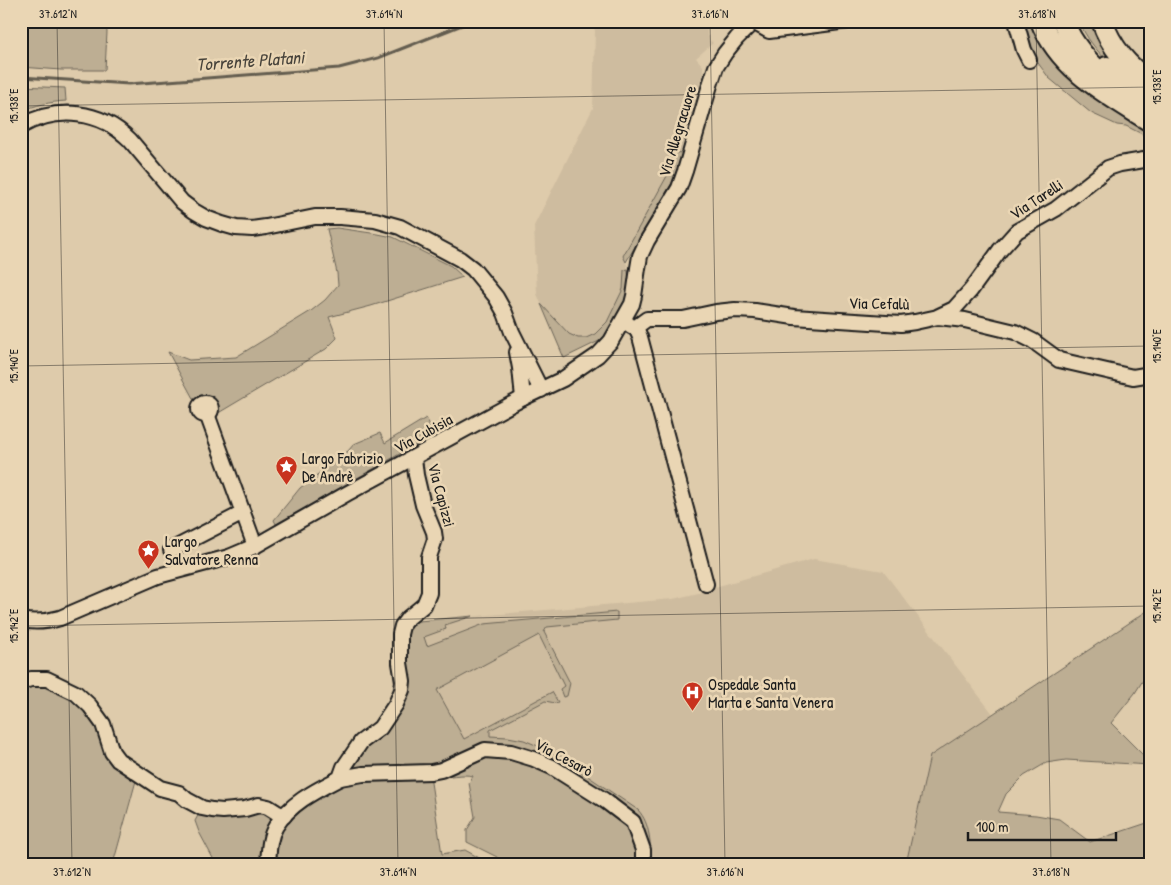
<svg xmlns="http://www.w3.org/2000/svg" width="1171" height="885" font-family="'Patrick Hand',sans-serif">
	<rect width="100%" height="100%" fill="#decbab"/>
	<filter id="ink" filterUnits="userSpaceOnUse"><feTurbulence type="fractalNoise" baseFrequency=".02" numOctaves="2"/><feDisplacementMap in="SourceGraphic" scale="10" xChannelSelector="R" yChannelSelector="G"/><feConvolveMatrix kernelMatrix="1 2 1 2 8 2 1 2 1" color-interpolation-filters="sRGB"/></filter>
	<g filter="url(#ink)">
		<g fill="#cebc9f">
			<path d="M592,21H707V36H710V40L713,43L696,58L703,66V79L676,176L626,262L629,271V290L607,333L599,341L564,358L537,294L534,226L593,108L595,31Z"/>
			<path d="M814,559L883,571L993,714L930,756L906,864H646L558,768L348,767L399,704L408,622L673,599L707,591L715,587Z"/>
		</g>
		<g fill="#bdae93" stroke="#6c6558">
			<path d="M21,21H105L107,32L105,70H61L21,67Z"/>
			<path d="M1019,21H1037L1150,127V138L1126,126L1117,125L1091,113L1049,78L1027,48Z"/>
			<path d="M1079,21H1099L1123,62L1110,64C1097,51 1086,38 1079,21Z"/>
			<path d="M21,86L65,88L66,101C50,102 36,105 21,111Z"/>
			<path d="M673,152L682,153L676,176L626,262L623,256L667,176Z"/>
			<path d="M337,228L378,234L393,237L451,266L463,277L371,306L329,317L337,338L326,349L215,415C215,412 216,409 215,406C213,393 201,396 195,402L168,352L189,360L236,357L311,311L325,300L338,285L337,273L327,229Z"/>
			<path d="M628,269L629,290L626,304L607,333L599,341L564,358L541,304L569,334L578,338H586L595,334L607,322L623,289L624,270Z"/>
			<path d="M426,418C432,427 431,431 426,439L276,524L274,520L300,488L348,451L354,444L380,433L385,443Z"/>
			<path d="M1150,609V669L1135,693L1111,723L1150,762V765L1066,760L1046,763L1024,776L1006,794L998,812L1036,815L1059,819L1090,842L1150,822V864H906L930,756Z"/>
			<path d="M617,612V620L547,627L544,632L570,683L567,696L563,697L560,689L564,686L539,635L437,690L464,739L552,692L558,702L555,703L545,701L490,730V736L508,737L524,740L552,752L638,810C651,824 650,845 652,864H646L636,821L516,750L439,767L352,772L348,767L382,730L403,665L408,622L473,616L445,625L446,629L424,637L427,646L484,624Z"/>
			<path d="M32,681L75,696L137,777L113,864H21V688Z"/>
			<path d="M477,756H512L553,773L629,824L639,851V864H502L497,857L467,842V830L475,817L469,783L473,776C460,773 449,778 436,776Z"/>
			<path d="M430,776L442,854L465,850L490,864H271L272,845L289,815L345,781L420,780L423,777Z"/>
			<path d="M255,809L277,817L265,864H216L199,832L195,821L201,810Z"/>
		</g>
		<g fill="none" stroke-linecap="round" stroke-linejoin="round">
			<path stroke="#645d50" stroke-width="3" d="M21,77L129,84L339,68L378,58L472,21"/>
			<defs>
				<g id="minor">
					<path d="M1016,21L1024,50L1029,60"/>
					<path d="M753,22L769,31L848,21"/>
					<path d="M21,126C58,106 100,110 130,140L182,202L194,211L206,218L222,224L236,228L252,229L266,227L315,217H340L375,220L400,227L460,259L473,269L496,297L505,313L512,332L541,390"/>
					<path d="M939,316L954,309L971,290L1000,250L1017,231L1056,209L1108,168L1120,164L1150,159"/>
					<path d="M625,319L627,323L631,326L636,327L647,319H683L716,312L735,310L755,311L794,317L901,324L915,322L938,317L965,320L1015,332L1033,341L1059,360L1133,377L1145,375L1150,372"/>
					<path d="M633,327L637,330L640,337L706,584"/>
					<path d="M517,352L520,368L523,398"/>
					<circle cx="205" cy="409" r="6"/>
					<path d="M207,414L255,546"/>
					<path d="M171,550L243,513"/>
					<path d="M21,620C35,623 46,622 60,618L158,576L229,557L255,546L348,493L523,398L563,379L598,355L611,341L619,327L632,304L634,296L638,268L640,256L647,241L679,188L685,171L710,85L716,67L725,53L737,38L754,21"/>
					<path d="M21,682L31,679H47L76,693L90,706L103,724L112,752L118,760L160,788L179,793L187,800L202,808L212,810L223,811L245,809L259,805L268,807L276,812L284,816"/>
					<path d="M340,778L363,774L431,772L441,770L485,750L511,752L534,759L552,767L604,800L633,822L643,850V864"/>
					<path d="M268,864C269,851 269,837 276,826C290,803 317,790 340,778L344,767L361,742L380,728L396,704L402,690L403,681L400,663V634L402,626L408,618L424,605L429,593V557L435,539L434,532L423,505L416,475L414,458"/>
				</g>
				<g id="highway">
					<path d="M1041,21C1060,70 1109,95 1150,121"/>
					<path d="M1063,21C1073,47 1093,68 1114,85"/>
					<path d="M1102,21C1111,48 1128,66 1150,83"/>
					<path d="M1107,67L1127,84L1150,99"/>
				</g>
			</defs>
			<use href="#minor" stroke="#1c1c1c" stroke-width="18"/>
			<use href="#highway" stroke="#1c1c1c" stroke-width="24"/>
			<use href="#minor" stroke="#ead6b4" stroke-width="14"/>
			<use href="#highway" stroke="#ead6b4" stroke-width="20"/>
		</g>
	</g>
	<path fill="none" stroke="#1c1c1c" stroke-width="1" stroke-opacity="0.45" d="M57,21L72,864M384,21L398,864M710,21L725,864M1036,21L1051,864M21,106L1150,87M21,366L1150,346M21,626L1150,606"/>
	<defs>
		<symbol id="sight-pin" viewBox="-11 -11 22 30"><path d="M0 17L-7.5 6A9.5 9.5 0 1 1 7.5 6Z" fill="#c8321e" stroke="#ead6b4"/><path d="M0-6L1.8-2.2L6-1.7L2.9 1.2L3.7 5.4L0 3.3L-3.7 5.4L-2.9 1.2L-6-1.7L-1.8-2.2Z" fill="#fff"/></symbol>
		<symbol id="hospital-pin" viewBox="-11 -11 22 30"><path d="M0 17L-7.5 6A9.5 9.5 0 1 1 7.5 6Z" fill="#c8321e" stroke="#ead6b4"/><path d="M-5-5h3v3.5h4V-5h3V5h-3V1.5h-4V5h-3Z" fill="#fff"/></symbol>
	</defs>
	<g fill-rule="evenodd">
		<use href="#sight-pin" x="274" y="454" width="25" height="34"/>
		<use href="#sight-pin" x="136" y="538" width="25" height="34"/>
		<use href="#hospital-pin" x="680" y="680" width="25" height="34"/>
	</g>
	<g text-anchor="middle" stroke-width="5" stroke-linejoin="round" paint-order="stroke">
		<g font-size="16" fill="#1c1c1c" stroke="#ead6b4">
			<text transform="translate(677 131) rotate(-73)" y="6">Via Allegracuore</text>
			<text transform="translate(1036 199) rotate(-33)" y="6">Via Tarelli</text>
			<text transform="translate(879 303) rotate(1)" y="6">Via Cefalù</text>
			<text transform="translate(423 433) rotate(-29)" y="6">Via Cubisia</text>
			<text transform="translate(442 495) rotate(75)" y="6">Via Capizzi</text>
			<text transform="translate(564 757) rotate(28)" y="6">Via Cesarò</text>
		</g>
		<g font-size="16" fill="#1c1c1c" stroke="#ead6b4" text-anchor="start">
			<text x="302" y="464">Largo Fabrizio<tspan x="302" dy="18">De Andrè</tspan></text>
			<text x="165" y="547">Largo<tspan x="165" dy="18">Salvatore Renna</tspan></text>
			<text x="708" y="690">Ospedale Santa<tspan x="708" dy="18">Marta e Santa Venera</tspan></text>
		</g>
		<g font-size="18" font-style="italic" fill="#46423a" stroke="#ead6b4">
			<text transform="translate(250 61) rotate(-4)" y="6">Torrente Platani</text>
		</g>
	</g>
	<rect width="1171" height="885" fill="none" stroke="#ead6b4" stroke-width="55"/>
	<path d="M968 832v8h148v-8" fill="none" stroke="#1c1c1c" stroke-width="2.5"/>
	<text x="976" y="832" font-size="15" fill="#1c1c1c" stroke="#ead6b4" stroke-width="4" paint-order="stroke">100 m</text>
	<rect x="28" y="28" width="1116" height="830" fill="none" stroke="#1c1c1c" stroke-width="2"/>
	<g font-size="12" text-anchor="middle" fill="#1c1c1c">
		<text x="58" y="18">37.612°N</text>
		<text x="384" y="18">37.614°N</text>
		<text x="710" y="18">37.616°N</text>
		<text x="1037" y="18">37.618°N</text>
		<text transform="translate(1157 87) rotate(-90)" y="4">15.138°E</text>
		<text transform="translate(14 106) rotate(-90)" y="4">15.138°E</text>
		<text transform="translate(1157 346) rotate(-90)" y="4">15.140°E</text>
		<text transform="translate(14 366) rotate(-90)" y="4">15.140°E</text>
		<text transform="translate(1157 606) rotate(-90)" y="4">15.142°E</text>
		<text transform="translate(14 626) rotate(-90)" y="4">15.142°E</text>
		<text x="72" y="876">37.612°N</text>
		<text x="398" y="876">37.614°N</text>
		<text x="725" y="876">37.616°N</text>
		<text x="1051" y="876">37.618°N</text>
	</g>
</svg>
